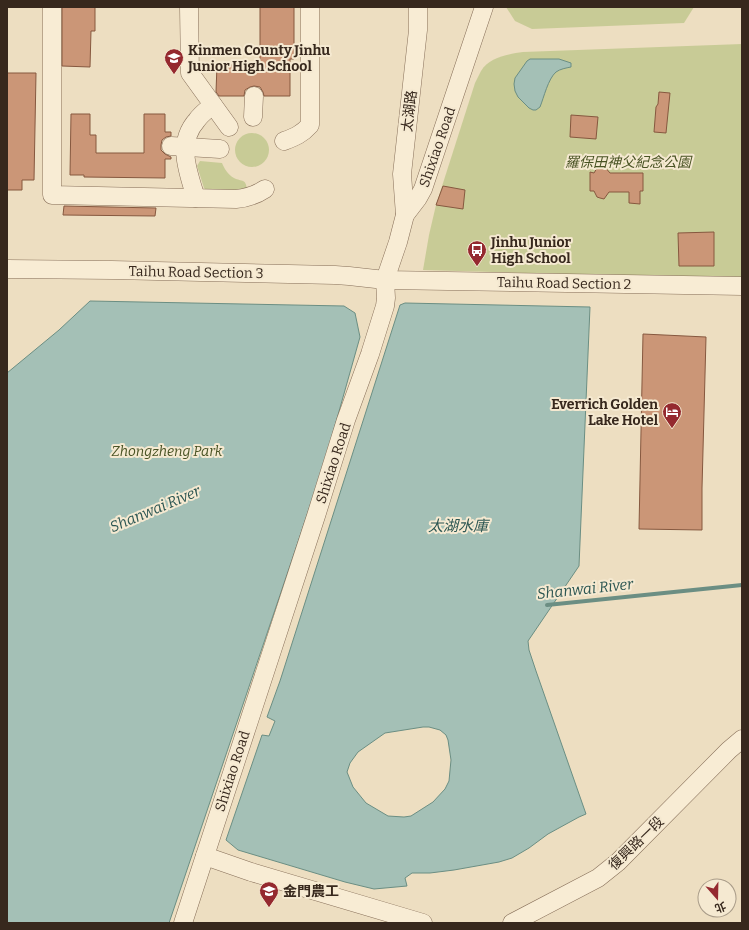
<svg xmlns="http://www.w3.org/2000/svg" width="749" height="930" font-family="Bitter,'Noto Sans TC',serif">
	<rect width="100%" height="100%" fill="#eddec1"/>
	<g fill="#c8cb96">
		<path d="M506,7H694L684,23L532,29L515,21Z"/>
		<path d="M742,44V279L423,270L429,235L436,205L475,83C477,79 479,75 481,71C489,57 509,54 523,52Z"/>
		<circle cx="252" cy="150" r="17"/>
		<path d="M200,161L222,163C224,168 228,175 234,178C242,182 246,178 247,190L209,192L204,188L198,169L197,166Z"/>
	</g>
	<g fill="#a4c0b6" stroke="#6b8e83" fill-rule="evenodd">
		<path d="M530,59H559L571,63V67C566,68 560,69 556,72C548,79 544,97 540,107L536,110H533L529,108L518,97L515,91L514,84L515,78L527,61Z"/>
		<path d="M90,301L344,306L355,313L360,337L323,468L169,923H7V373L59,330Z"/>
		<path d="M405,303L590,307L579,566L528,641L529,650L536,671L586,814L579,817L548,834L529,848L512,858L499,862L454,870L430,873H412L405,878L407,886L374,889L345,882L238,850L226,840L262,735L269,736L275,721L267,717L280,681L400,305ZM423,727H429L440,730L446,735L448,740L451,760L449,781L445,789L433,802L411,816L404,817L388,816L366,803L353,787L347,772L350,763L358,752L385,733Z"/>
	</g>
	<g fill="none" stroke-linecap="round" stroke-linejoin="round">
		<path stroke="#6b8e83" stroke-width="4" d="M547,605L742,585"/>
	</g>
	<g fill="#cb9677" stroke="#86583f">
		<path d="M62,7H95V31H91L90,67L62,66Z"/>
		<path d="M260,7H294V59H290V96H264L263,92L260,87L254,86L250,87L245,90L244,96H219L216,92L217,65H260Z"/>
		<path d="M7,73H36L34,180H22V190H7Z"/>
		<path d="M659,92L670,93L666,133L654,132L656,107L658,104Z"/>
		<path d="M71,114H90V135H96V153H144V114H165V132H171V136L166,137L162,140L161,145V150L165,154L171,157V159H165V178L84,177V175H70Z"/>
		<path d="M571,115L598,117L596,139L570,137Z"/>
		<path d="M599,166H604L610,173H643V191H640V204L629,203V192H609L604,199L600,198L597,197L594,191H590V172L594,173L597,168Z"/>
		<path d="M443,186L465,190L463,209L436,205Z"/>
		<path d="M64,206L156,208L155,216L63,215Z"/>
		<path d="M714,232V266H679L678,233Z"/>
		<path d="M643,334L706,337L702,488V530L639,529Z"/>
	</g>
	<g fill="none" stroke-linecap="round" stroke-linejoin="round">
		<defs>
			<g id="minor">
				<path d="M52,7V195L236,199C247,198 256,195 265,189"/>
				<path d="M189,7L190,73L229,127"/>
				<path d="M253,117L254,96"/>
				<path d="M284,141C295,137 302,134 310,125V7"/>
				<path d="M171,146L220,149"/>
				<path d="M196,198C188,172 176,143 197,120C201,114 207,110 213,105"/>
				<path d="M405,215L402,174L418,30V7"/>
				<path d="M7,269L112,270L335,275L349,276L385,280L742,286"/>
				<path d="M205,856L251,872L423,923"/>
				<path d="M183,923L316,516L346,420L370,354L385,306L386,298L385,280L398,242L405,215L418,198L423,189L484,7"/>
				<path d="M512,923L598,878L618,862L729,750L742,739"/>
			</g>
		</defs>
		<use href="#minor" stroke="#876f59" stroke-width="19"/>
		<use href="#minor" stroke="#f8ecd4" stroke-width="18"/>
	</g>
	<defs>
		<symbol id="school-pin" viewBox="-11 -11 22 30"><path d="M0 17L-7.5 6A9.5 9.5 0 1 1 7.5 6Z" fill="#95292f" stroke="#f5e9d1"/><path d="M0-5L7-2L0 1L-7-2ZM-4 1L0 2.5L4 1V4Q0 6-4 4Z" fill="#fff"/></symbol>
		<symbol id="bus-pin" viewBox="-11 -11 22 30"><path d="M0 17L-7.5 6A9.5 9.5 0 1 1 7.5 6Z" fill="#95292f" stroke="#f5e9d1"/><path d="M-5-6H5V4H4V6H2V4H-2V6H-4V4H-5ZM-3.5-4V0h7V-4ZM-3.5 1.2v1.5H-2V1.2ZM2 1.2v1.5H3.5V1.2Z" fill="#fff"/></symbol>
		<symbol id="hotel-pin" viewBox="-11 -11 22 30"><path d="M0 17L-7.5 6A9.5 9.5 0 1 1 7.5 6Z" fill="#95292f" stroke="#f5e9d1"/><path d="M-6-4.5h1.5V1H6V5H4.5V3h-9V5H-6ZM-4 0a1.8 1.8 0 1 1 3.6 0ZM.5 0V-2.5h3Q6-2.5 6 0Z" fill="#fff"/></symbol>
	</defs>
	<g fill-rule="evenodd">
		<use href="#school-pin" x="163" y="47" width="22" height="30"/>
		<use href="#bus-pin" x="466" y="239" width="22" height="30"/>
		<use href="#hotel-pin" x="661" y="401" width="22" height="30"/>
		<use href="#school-pin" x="258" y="880" width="22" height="30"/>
	</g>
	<g text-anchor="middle" stroke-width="4" stroke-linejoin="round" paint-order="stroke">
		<g font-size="14" font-weight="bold" fill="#37281d" stroke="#f5e9d1" text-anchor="start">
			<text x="188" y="55">Kinmen County Jinhu<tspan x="188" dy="16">Junior High School</tspan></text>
			<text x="491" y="247">Jinhu Junior<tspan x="491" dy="16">High School</tspan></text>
			<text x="658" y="409" text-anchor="end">Everrich Golden<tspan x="658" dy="16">Lake Hotel</tspan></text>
			<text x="283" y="896">金門農工</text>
		</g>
		<g font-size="14" fill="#37281d" stroke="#f5e9d1">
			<text transform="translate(409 111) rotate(-83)" y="5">太湖路</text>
			<text transform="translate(437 147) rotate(-71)" y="5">Shixiao Road</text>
			<text transform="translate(196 272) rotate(1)" y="5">Taihu Road Section 3</text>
			<text transform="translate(564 283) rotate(1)" y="5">Taihu Road Section 2</text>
			<text transform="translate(333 463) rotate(-72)" y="5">Shixiao Road</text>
			<text transform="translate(232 771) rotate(-72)" y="5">Shixiao Road</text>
			<text transform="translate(636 843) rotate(-44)" y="5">復興路一段</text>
		</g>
		<g font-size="14" font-style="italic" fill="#495324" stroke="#f5e9d1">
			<text x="628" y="167">羅保田神父紀念公園</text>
			<text x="167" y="456">Zhongzheng Park</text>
		</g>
		<g font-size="15" font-style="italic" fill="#2c5652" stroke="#f5e9d1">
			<text transform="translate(155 509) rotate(-23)" y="5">Shanwai River</text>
			<text x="458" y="531">太湖水庫</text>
			<text transform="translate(585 589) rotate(-6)" y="5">Shanwai River</text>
		</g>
	</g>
	<rect width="749" height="930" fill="none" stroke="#37281d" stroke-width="16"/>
	<g transform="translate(717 898) rotate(160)"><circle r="19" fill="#f5e9d1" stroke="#a99c89"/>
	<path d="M0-3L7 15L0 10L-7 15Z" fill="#95292f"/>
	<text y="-6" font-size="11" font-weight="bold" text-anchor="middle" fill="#37281d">北</text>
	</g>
</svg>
